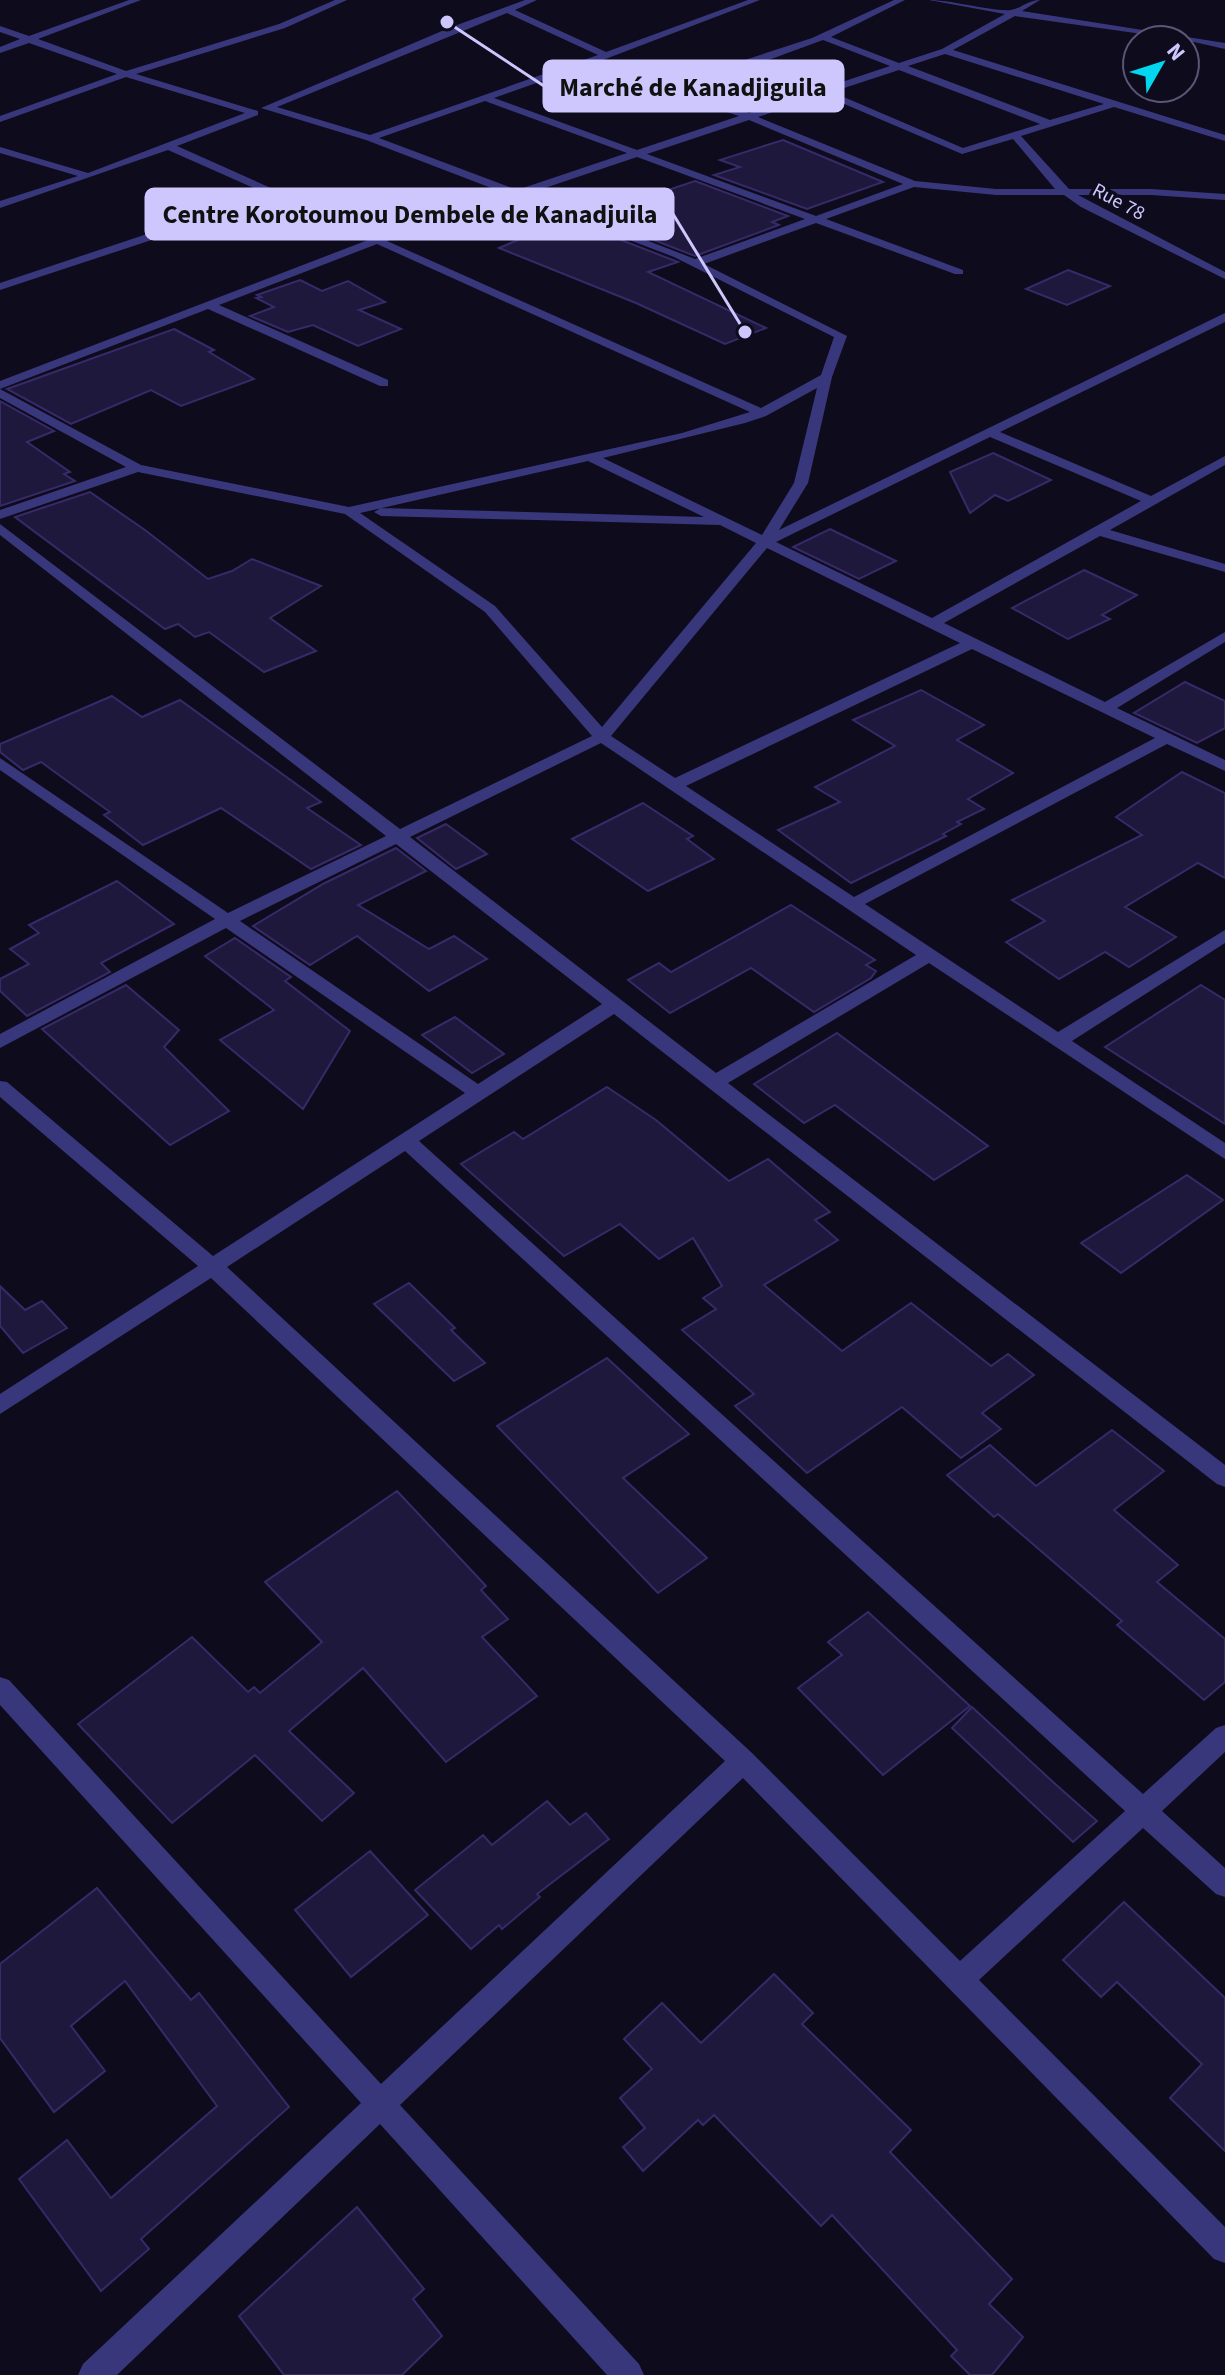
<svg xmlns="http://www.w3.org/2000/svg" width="1225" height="2375" font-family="'Source Sans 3',sans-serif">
	<rect width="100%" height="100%" fill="#0e0b1c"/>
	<g fill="#1f183d" stroke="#362a69" stroke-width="2">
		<path d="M783,140L883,182L807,209L714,175L740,167L720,160Z"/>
		<path d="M695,181L788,216L772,222L779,225L695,256L584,213L625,198L632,202Z"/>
		<path d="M567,219L678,262L648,272L766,328L725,344L636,303L499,248Z"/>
		<path d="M1068,270L1110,286L1067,305L1026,289Z"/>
		<path d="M300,280L322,291L348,281L385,302L359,310L401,329L358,346L313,325L288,332L250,316L274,307L256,298L261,297L257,295Z"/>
		<path d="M174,329L214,350L209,352L254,379L181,406L151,390L71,424L7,389Z"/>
		<path d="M0,401L54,431L27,442L70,472L64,474L75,481L0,506Z"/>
		<path d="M993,453L1051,480L1008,501L995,495L970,513L950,472Z"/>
		<path d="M90,492L145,530L208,579L232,571L252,559L321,586L270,618L316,651L264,672L209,632L195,637L178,624L165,629L15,517Z"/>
		<path d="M830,529L896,561L859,579L793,547Z"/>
		<path d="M1084,570L1137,595L1102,615L1110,619L1068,639L1012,608Z"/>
		<path d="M1185,682L1225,701V728L1197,743L1134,713Z"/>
		<path d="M921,690L984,725L957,740L1013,773L968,799L984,809L957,822L961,824L943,834L946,836L851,883L778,830L840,802L815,787L895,746L853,720Z"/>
		<path d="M112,696L142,717L180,700L321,802L307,808L361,845L311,869L221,808L143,845L104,815L110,812L41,762L23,770L0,752V744Z"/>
		<path d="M1182,772L1225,793V878L1198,863L1125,907L1176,937L1129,967L1105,952L1059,979L1006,942L1045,921L1012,900L1142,835L1116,817Z"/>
		<path d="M643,803L693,836L687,839L714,859L648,891L572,839Z"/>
		<path d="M446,824L487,854L456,869L417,838Z"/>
		<path d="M396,848L426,871L358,905L429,949L454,936L487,959L429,991L357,936L310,965L253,926L323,884Z"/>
		<path d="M117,881L174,924L101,963L110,972L27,1016L0,991V979L29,964L10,949L39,933L29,925Z"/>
		<path d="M791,905L875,960L866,965L876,971L871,978L814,1012L751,968L670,1013L628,980L659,963L671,972Z"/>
		<path d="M235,938L291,977L285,981L350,1031L303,1109L220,1040L274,1010L205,956Z"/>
		<path d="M126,985L179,1030L164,1047L229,1111L170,1145L42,1029Z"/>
		<path d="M1201,985L1225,1000V1124L1105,1047Z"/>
		<path d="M455,1017L504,1054L472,1073L422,1035Z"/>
		<path d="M837,1033L988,1146L934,1180L835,1105L804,1123L754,1084Z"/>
		<path d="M607,1087L656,1120L729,1181L768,1159L830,1212L815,1220L838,1240L764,1285L842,1351L911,1303L991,1366L1008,1354L1034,1375L982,1413L1001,1429L961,1458L902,1407L807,1473L735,1406L754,1394L682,1330L716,1309L703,1298L722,1286L693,1238L659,1259L620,1224L564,1256L461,1164L514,1132L523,1139Z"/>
		<path d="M1187,1175L1223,1200L1121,1273L1081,1243Z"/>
		<path d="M409,1283L455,1328L451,1330L485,1363L454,1381L374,1304Z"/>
		<path d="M0,1286L25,1310L42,1301L67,1328L23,1353L0,1326Z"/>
		<path d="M607,1358L689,1434L623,1478L707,1558L658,1593L497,1426Z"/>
		<path d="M1112,1430L1164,1471L1114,1510L1178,1565L1157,1582L1225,1639V1682L1204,1700L1117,1625L1122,1621L998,1514L994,1517L947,1475L990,1445L1036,1486Z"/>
		<path d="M397,1491L486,1586L481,1590L508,1619L482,1637L537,1696L446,1762L363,1668L289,1731L354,1793L322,1821L255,1755L172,1823L78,1724L192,1637L248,1692L254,1687L260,1693L322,1642L265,1582Z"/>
		<path d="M868,1612L970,1706L883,1775L798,1688L842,1655L828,1642Z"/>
		<path d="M972,1707L1053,1782L1097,1821L1073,1842L952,1728Z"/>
		<path d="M547,1801L570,1825L586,1813L609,1839L537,1894L540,1897L502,1929L499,1925L471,1949L415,1890L483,1835L492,1845Z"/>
		<path d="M370,1851L428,1915L351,1977L295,1910Z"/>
		<path d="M97,1888L191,2000L199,1993L289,2107L141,2239L149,2249L101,2291L19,2179L67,2140L111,2198L217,2106L125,1981L71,2026L105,2071L54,2112L0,2038V1964Z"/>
		<path d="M1124,1902L1225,1998V2151L1170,2098L1202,2064L1117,1982L1101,1997L1063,1960Z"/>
		<path d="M774,1974L813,2013L802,2024L911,2130L890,2152L1012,2279L989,2304L1023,2337L992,2375H970L951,2356L957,2350L832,2215L821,2226L714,2115L703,2125L698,2120L643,2171L623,2147L645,2128L620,2098L652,2069L624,2039L662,2003L701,2043Z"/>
		<path d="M357,2207L424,2289L413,2299L442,2336L402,2375H284L239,2316Z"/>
	</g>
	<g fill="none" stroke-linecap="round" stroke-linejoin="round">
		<path fill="#39377b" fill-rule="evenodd" d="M129,0H141L38,39L126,71L279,24L335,0H347L285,28L136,74L258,111V115L177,146L378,236L507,194L366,140L261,108L449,28L525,0H537L515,10L606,52L748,0H760L595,63L665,86L812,38L894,0H905L831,37L899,63L942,49L1005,14L929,0C952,0 993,12 1011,10C1022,8 1028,0 1040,0L1022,11L1225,43V49L1185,40L1015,16L953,50L1225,135V141L1114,107L1021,136L1069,189H1151L1225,194V200L1151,195H1078L1225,272V279L1081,207L1064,195H996L914,187L826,219L963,270V274H955L816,223L704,264L847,336L832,377L808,483L779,530L1225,313V322L1000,432L1151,496L1225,456V465L1110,530L1225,564V572L1100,536L944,623L1105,702L1225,632V642L1117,708L1225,760V771L1167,744L865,904L1058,1032L1225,930V943L1072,1041L1225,1143V1159L929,963L728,1083L1225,1465V1487L1217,1484L614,1014L419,1141L1143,1794L1216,1728L1225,1725V1752L1162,1811L1225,1868V1897L1216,1894L1143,1828L979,1980L1225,2227V2263L1214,2259L743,1778L400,2105L639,2364L644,2375H607L380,2124L117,2375H78L83,2364L361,2103L0,1705V1677L9,1680L381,2084L725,1761L211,1278L0,1414V1394L198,1266L0,1097V1081L7,1082L213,1256L465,1093L226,928L0,1048V1034L215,919L0,770V758L228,913L386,836L0,535V524L400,829L592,736L485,612L345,514L138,472L0,519V510L126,467L0,398V389L141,465L349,507L682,433L750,412L377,244L219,305L388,380V386H380L208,309L0,389V381L368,240L276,199L0,290V283L267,194L168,150L0,208V201L78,176L0,153V147L88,173L245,113L126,77L0,122V116L117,74L29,43L0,53V47L20,39L0,32V26L29,36ZM507,13L598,55L370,135L277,107ZM823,40L890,66L824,88L763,62ZM945,54L1104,104L1050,120L908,66ZM753,65L815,91L749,113L675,89ZM585,66L739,116L637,150L494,98ZM899,70L1040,124L963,148L832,92ZM823,95L962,154L1013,139L1055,189H996L915,181L758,117ZM485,101L627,153L517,190L379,138ZM749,120L903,184L816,216L647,154ZM637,157L805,219L695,259L527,194ZM517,197L674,257L834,337L821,375L761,408L387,241ZM817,388L794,483L762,535L603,458L745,423L766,416ZM990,437L1141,501L932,618L776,542ZM588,461L704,517L381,508L374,512L381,516L720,525L756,543L602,727L495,606L360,513ZM767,548L960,643L675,778L611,736ZM972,649L1155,738L854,897L686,786ZM601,743L916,955L716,1073L410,837ZM396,844L602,1004L478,1084L240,921ZM405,1151L1125,1811L960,1961L752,1753L227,1267Z"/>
	</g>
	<g text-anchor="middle" stroke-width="7" stroke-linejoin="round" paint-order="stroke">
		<g font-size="20" fill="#cec7fe" stroke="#0e0b1c">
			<text transform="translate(1119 201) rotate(28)" y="7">Rue 78</text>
		</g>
	</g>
	<path fill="none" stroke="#cec7fe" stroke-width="3" d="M447 22L544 86M745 332L673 214"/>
	<g fill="#cec7fe" stroke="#0e0b1c" stroke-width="3">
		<circle cx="447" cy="22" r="8"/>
		<circle cx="745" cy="332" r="8"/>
	</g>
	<g fill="#cec7fe" stroke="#cec7fe" stroke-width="3">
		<rect x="544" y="61" width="299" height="50" rx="8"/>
		<rect x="146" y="189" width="527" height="50" rx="8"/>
	</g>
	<g font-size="26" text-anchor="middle" font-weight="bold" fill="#111">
		<text x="693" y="96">Marché de Kanadjiguila</text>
		<text x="410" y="223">Centre Korotoumou Dembele de Kanadjuila</text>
	</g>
	<g transform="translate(1161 64) rotate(51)"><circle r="38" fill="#0e0b1c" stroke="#5b5676" stroke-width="2"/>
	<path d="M0-6L14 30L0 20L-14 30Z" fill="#02d7ef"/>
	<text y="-12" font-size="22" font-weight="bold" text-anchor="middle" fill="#cec7fe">N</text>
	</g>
</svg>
